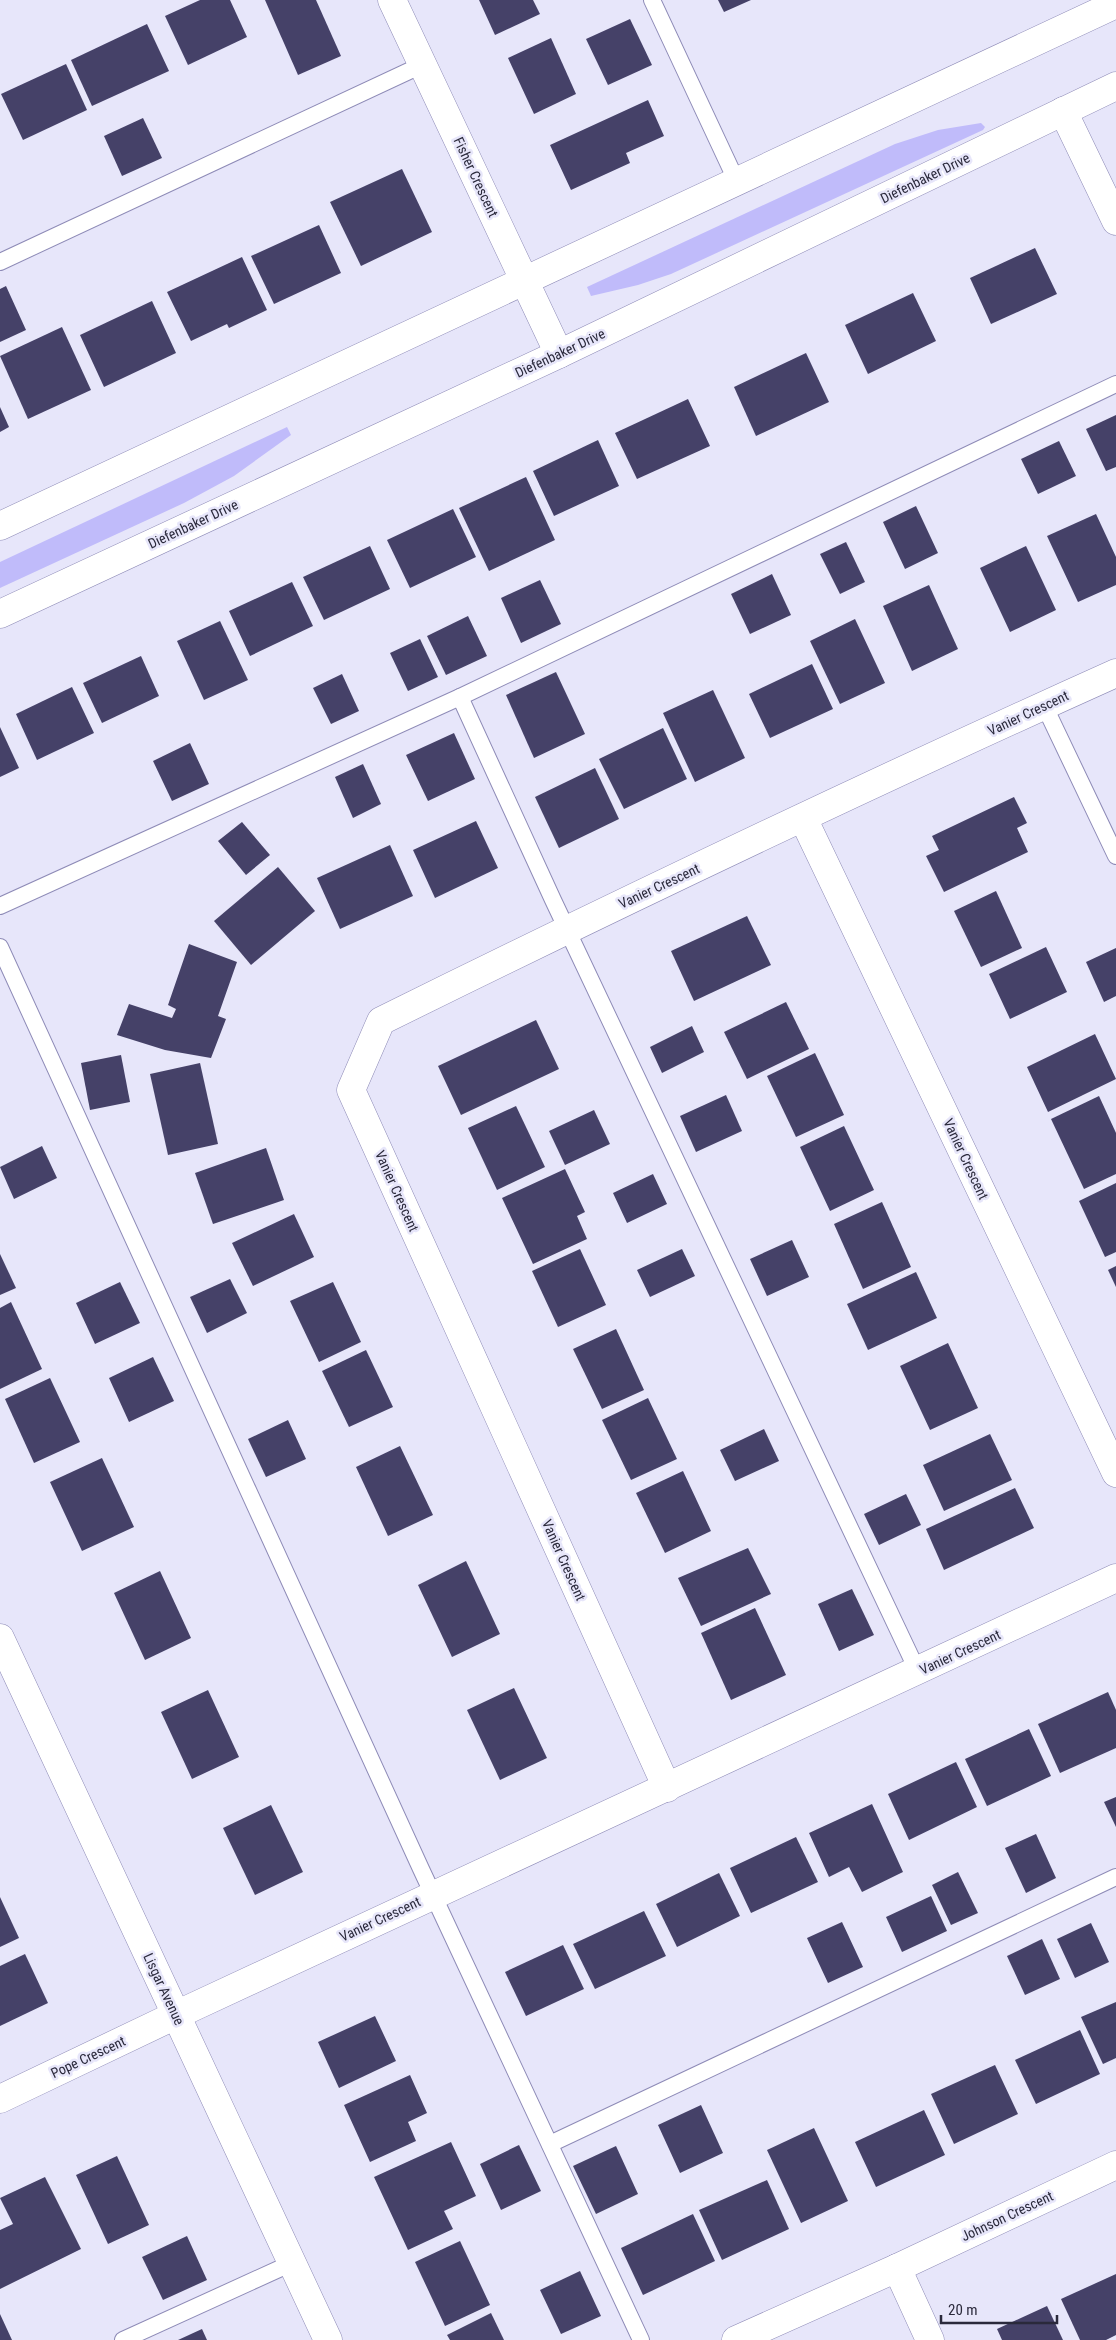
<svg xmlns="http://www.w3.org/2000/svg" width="1116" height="2340" font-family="'Roboto Condensed',sans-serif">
	<rect width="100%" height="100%" fill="#e7e6fa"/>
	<g fill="#c0bbfa">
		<path d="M981,123L985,127L983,130L671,274L638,285L591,296L587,287L895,144L938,130Z"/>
		<path d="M287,427L291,435L234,476L184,503L0,588V562Z"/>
	</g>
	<g fill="#454168">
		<path d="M200,0H230L247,37L188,65L165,16Z"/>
		<path d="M265,0H316L341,56L298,75Z"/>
		<path d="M479,0H533L540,14L495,35Z"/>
		<path d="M718,0H751L724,12Z"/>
		<path d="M630,19L652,65L608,85L586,39Z"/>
		<path d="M147,24L169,71L92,106L71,60Z"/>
		<path d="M551,38L576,94L534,114L508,58Z"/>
		<path d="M66,64L87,110L23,140L1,94Z"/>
		<path d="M648,100L664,136L626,153L630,163L571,190L550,145Z"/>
		<path d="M143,118L162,158L122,176L104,136Z"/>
		<path d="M402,169L432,232L361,266L330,202Z"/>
		<path d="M319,225L341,273L274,304L251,256Z"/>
		<path d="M1035,248L1057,294L991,324L970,278Z"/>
		<path d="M242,257L267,310L229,328L227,324L191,341L167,292Z"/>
		<path d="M6,286L26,330L0,342V289Z"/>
		<path d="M913,293L936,341L868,374L845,325Z"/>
		<path d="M152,301L176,353L104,387L80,335Z"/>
		<path d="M62,327L91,390L28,419L0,356Z"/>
		<path d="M806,353L829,402L756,436L734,387Z"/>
		<path d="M688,399L710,446L637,479L615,433Z"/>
		<path d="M0,407L9,427L0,432Z"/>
		<path d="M1116,415V467L1106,471L1086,429Z"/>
		<path d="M598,440L619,486L554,516L533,471Z"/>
		<path d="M1059,441L1076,476L1038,494L1021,459Z"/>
		<path d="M526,477L555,540L489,571L459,508Z"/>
		<path d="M916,506L938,553L905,569L883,522Z"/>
		<path d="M453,509L476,557L410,588L387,540Z"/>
		<path d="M1096,514L1116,557V585L1078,602L1047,536Z"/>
		<path d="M846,542L865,582L840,594L820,554Z"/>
		<path d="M370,546L390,589L324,620L303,577Z"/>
		<path d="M1026,546L1056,610L1010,632L980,568Z"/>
		<path d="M772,574L791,615L750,634L731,594Z"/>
		<path d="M540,580L561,624L521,643L501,598Z"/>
		<path d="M292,582L313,626L250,656L229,611Z"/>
		<path d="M929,585L958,649L912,671L883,606Z"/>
		<path d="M468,616L487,656L446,675L427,636Z"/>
		<path d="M855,619L885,683L840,704L810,641Z"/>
		<path d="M220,621L248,680L204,700L177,641Z"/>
		<path d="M420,639L438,677L408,691L390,653Z"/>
		<path d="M141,656L159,696L102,723L83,683Z"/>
		<path d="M812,664L833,709L770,738L749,694Z"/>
		<path d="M556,672L585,734L534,758L506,695Z"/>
		<path d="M342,674L359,711L331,724L313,688Z"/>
		<path d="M72,687L94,733L37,760L16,714Z"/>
		<path d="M713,690L745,758L695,782L663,713Z"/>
		<path d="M0,727L19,768L0,777Z"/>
		<path d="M663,728L687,779L624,809L599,759Z"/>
		<path d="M454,733L475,779L428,801L406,755Z"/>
		<path d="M190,743L209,784L172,801L153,761Z"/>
		<path d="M363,764L381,804L353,818L335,777Z"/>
		<path d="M595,768L619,819L559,848L535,797Z"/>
		<path d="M1014,797L1027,823L1017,828L1028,852L944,892L926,856L939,850L932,836Z"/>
		<path d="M476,821L498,868L435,898L413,850Z"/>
		<path d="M242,822L270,855L246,875L218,841Z"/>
		<path d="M390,845L413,896L340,929L317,878Z"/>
		<path d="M278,867L315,911L251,965L214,921Z"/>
		<path d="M996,891L1022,948L981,967L954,911Z"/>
		<path d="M747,916L771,965L694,1001L671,951Z"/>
		<path d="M189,944L237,962L218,1016L226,1019L211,1058L165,1050L117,1035L129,1004L172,1018L176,1009L168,1005Z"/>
		<path d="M1046,947L1067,992L1010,1019L989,974Z"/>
		<path d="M1116,948V996L1104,1002L1086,962Z"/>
		<path d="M786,1002L809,1049L747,1079L724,1032Z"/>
		<path d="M536,1020L559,1069L461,1115L438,1066Z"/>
		<path d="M692,1026L704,1052L662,1073L650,1047Z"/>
		<path d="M1095,1034L1116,1079L1048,1112L1027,1067Z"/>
		<path d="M815,1053L844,1115L796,1137L767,1076Z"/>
		<path d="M121,1055L130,1102L90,1110L81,1063Z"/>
		<path d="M200,1063L218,1144L168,1155L150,1074Z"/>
		<path d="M726,1095L742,1131L696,1152L680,1116Z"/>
		<path d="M1099,1096L1116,1133V1174L1084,1189L1051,1119Z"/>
		<path d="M516,1106L545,1167L497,1190L468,1128Z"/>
		<path d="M594,1110L610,1144L565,1165L549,1131Z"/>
		<path d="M844,1126L874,1190L830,1211L800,1147Z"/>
		<path d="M42,1146L57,1178L14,1199L0,1167Z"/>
		<path d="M266,1148L284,1200L213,1224L195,1173Z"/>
		<path d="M565,1169L585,1212L577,1216L587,1239L533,1264L502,1198Z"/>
		<path d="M653,1174L667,1204L627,1223L613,1193Z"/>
		<path d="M1116,1183V1252L1105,1257L1079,1201Z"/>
		<path d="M882,1202L911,1267L863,1289L834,1224Z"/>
		<path d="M294,1214L314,1257L253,1286L232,1243Z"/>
		<path d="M792,1240L809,1277L767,1296L750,1259Z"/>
		<path d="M580,1249L606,1305L558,1327L532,1271Z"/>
		<path d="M682,1249L695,1276L650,1297L637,1270Z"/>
		<path d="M0,1254L16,1288L0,1295Z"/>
		<path d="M1116,1266V1287L1108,1270Z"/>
		<path d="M916,1272L937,1318L868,1350L847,1304Z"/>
		<path d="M230,1279L247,1313L207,1333L190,1297Z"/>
		<path d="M120,1282L140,1323L95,1344L76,1303Z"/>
		<path d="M333,1282L361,1342L319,1362L290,1301Z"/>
		<path d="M11,1302L42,1369L0,1389V1308Z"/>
		<path d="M616,1329L644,1390L602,1409L573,1349Z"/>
		<path d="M948,1343L978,1408L930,1430L900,1366Z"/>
		<path d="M366,1350L393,1407L349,1427L322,1371Z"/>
		<path d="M153,1357L174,1401L129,1422L109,1378Z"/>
		<path d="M50,1378L80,1442L34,1463L5,1399Z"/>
		<path d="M648,1398L677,1459L631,1480L602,1420Z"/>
		<path d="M288,1420L306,1459L266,1477L248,1439Z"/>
		<path d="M764,1429L779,1461L735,1481L720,1450Z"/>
		<path d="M990,1434L1012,1480L944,1511L923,1465Z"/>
		<path d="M400,1446L433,1515L388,1536L356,1467Z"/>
		<path d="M102,1458L134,1527L82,1551L50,1482Z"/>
		<path d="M683,1471L711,1531L665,1553L636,1493Z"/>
		<path d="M1015,1488L1034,1528L944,1570L926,1529Z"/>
		<path d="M906,1494L921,1525L879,1545L864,1514Z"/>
		<path d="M748,1548L771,1594L701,1626L678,1578Z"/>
		<path d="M466,1561L500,1634L452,1657L418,1585Z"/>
		<path d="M160,1571L191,1638L145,1660L114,1593Z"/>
		<path d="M852,1589L874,1635L839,1651L818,1604Z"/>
		<path d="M755,1608L786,1675L731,1700L701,1633Z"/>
		<path d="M514,1688L547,1758L500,1780L467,1710Z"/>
		<path d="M208,1690L239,1757L192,1779L161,1712Z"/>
		<path d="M1108,1692L1116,1710V1748L1060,1773L1038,1724Z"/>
		<path d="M1029,1729L1051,1776L987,1806L965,1759Z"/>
		<path d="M956,1762L977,1807L909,1840L888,1794Z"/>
		<path d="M1116,1797V1827L1104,1802Z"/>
		<path d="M872,1804L903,1872L862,1892L849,1867L829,1877L809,1833Z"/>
		<path d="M271,1805L303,1872L255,1895L223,1828Z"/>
		<path d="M1036,1834L1056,1878L1026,1893L1005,1848Z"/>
		<path d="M796,1837L818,1882L751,1913L730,1868Z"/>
		<path d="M958,1872L978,1913L951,1925L932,1885Z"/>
		<path d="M719,1873L740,1916L677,1947L656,1904Z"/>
		<path d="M931,1896L947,1931L902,1952L886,1917Z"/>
		<path d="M0,1897L19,1938L0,1947Z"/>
		<path d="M644,1911L666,1956L595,1989L573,1944Z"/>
		<path d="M842,1922L863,1967L828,1983L807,1938Z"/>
		<path d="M1091,1923L1109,1962L1075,1978L1057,1939Z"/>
		<path d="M1042,1939L1060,1979L1025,1995L1007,1956Z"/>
		<path d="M563,1945L584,1989L526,2016L505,1972Z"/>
		<path d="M25,1954L48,2003L0,2026V1966Z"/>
		<path d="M1116,2002V2058L1103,2064L1081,2017Z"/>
		<path d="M375,2016L396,2061L339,2088L318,2042Z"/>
		<path d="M1080,2030L1100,2074L1036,2104L1015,2060Z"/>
		<path d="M995,2065L1018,2114L954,2144L931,2094Z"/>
		<path d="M410,2075L427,2113L408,2122L416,2141L370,2162L344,2105Z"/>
		<path d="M701,2105L723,2153L680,2173L658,2125Z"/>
		<path d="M924,2110L945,2155L876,2187L855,2142Z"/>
		<path d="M814,2128L848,2201L801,2223L767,2150Z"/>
		<path d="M451,2142L476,2196L444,2211L453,2229L408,2250L374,2177Z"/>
		<path d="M519,2145L541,2191L501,2210L480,2164Z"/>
		<path d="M616,2146L638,2194L596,2214L573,2166Z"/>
		<path d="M117,2156L149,2225L108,2244L76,2175Z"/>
		<path d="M45,2177L81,2249L0,2289V2230L13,2224L0,2198Z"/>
		<path d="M767,2180L789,2229L722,2260L699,2210Z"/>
		<path d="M693,2214L715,2261L643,2295L621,2248Z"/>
		<path d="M187,2236L207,2280L163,2300L142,2257Z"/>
		<path d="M460,2241L490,2305L445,2326L415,2262Z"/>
		<path d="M580,2271L601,2316L561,2334L540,2290Z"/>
		<path d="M1116,2274V2335L1106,2340H1080L1061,2299Z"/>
		<path d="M1047,2306L1063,2340H1002L997,2329Z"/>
		<path d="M491,2313L504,2340H450L447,2335Z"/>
		<path d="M0,2314L12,2340H0Z"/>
		<path d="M202,2329L207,2340H178Z"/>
	</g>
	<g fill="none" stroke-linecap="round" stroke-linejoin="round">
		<defs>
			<g id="lane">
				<path d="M652,0L736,180"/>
				<path d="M0,262L424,64"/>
				<path d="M460,697L553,900L918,1672"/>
				<path d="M1044,705L1116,856"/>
				<path d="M0,906L460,697L1116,384"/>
				<path d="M0,947L421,1869L641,2340"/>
				<path d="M550,2144L1116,1877"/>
				<path d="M123,2340L292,2263"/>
			</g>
			<g id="street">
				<path d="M392,0L559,354"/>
				<path d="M1063,111L1116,221"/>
				<path d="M803,818L1116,1473"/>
				<path d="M0,1638L328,2340"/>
				<path d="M667,1788L351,1090L381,1021C624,901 869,784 1116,673"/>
				<path d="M0,2099L176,2015L1116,1578"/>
				<path d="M897,2268L930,2340"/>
				<path d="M736,2340L897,2268L1116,2165"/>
			</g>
			<g id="secondary">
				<path d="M0,526L1116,4"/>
				<path d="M0,614L559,354L1116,86"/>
			</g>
		</defs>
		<use href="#lane" stroke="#8e8bb7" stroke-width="18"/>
		<use href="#street" stroke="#8e8bb7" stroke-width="29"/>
		<use href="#secondary" stroke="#8e8bb7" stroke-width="29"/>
		<use href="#lane" stroke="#fff" stroke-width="16"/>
		<use href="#street" stroke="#fff" stroke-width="28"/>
		<use href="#secondary" stroke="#fff" stroke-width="28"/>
	</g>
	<g text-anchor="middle" stroke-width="5" stroke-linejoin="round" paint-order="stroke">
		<g font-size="14" fill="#2a293b" stroke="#e7e6fa">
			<text transform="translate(476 177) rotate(65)" y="5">Fisher Crescent</text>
			<text transform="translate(925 178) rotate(-26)" y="5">Diefenbaker Drive</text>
			<text transform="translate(560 353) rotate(-25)" y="5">Diefenbaker Drive</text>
			<text transform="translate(193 524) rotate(-25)" y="5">Diefenbaker Drive</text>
			<text transform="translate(1028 713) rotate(-25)" y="5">Vanier Crescent</text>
			<text transform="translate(659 886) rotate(-25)" y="5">Vanier Crescent</text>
			<text transform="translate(966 1159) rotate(65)" y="5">Vanier Crescent</text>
			<text transform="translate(397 1191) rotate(66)" y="5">Vanier Crescent</text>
			<text transform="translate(564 1560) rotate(66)" y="5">Vanier Crescent</text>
			<text transform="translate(960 1652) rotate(-25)" y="5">Vanier Crescent</text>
			<text transform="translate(380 1919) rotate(-25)" y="5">Vanier Crescent</text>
			<text transform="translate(164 1989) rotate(65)" y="5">Lisgar Avenue</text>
			<text transform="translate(88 2057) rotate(-25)" y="5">Pope Crescent</text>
			<text transform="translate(1007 2216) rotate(-25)" y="5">Johnson Crescent</text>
		</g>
	</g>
	<path d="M941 2315v8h116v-8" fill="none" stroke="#2a293b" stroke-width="2.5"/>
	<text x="948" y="2315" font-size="15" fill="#2a293b" stroke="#e7e6fa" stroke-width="4" paint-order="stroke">20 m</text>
</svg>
